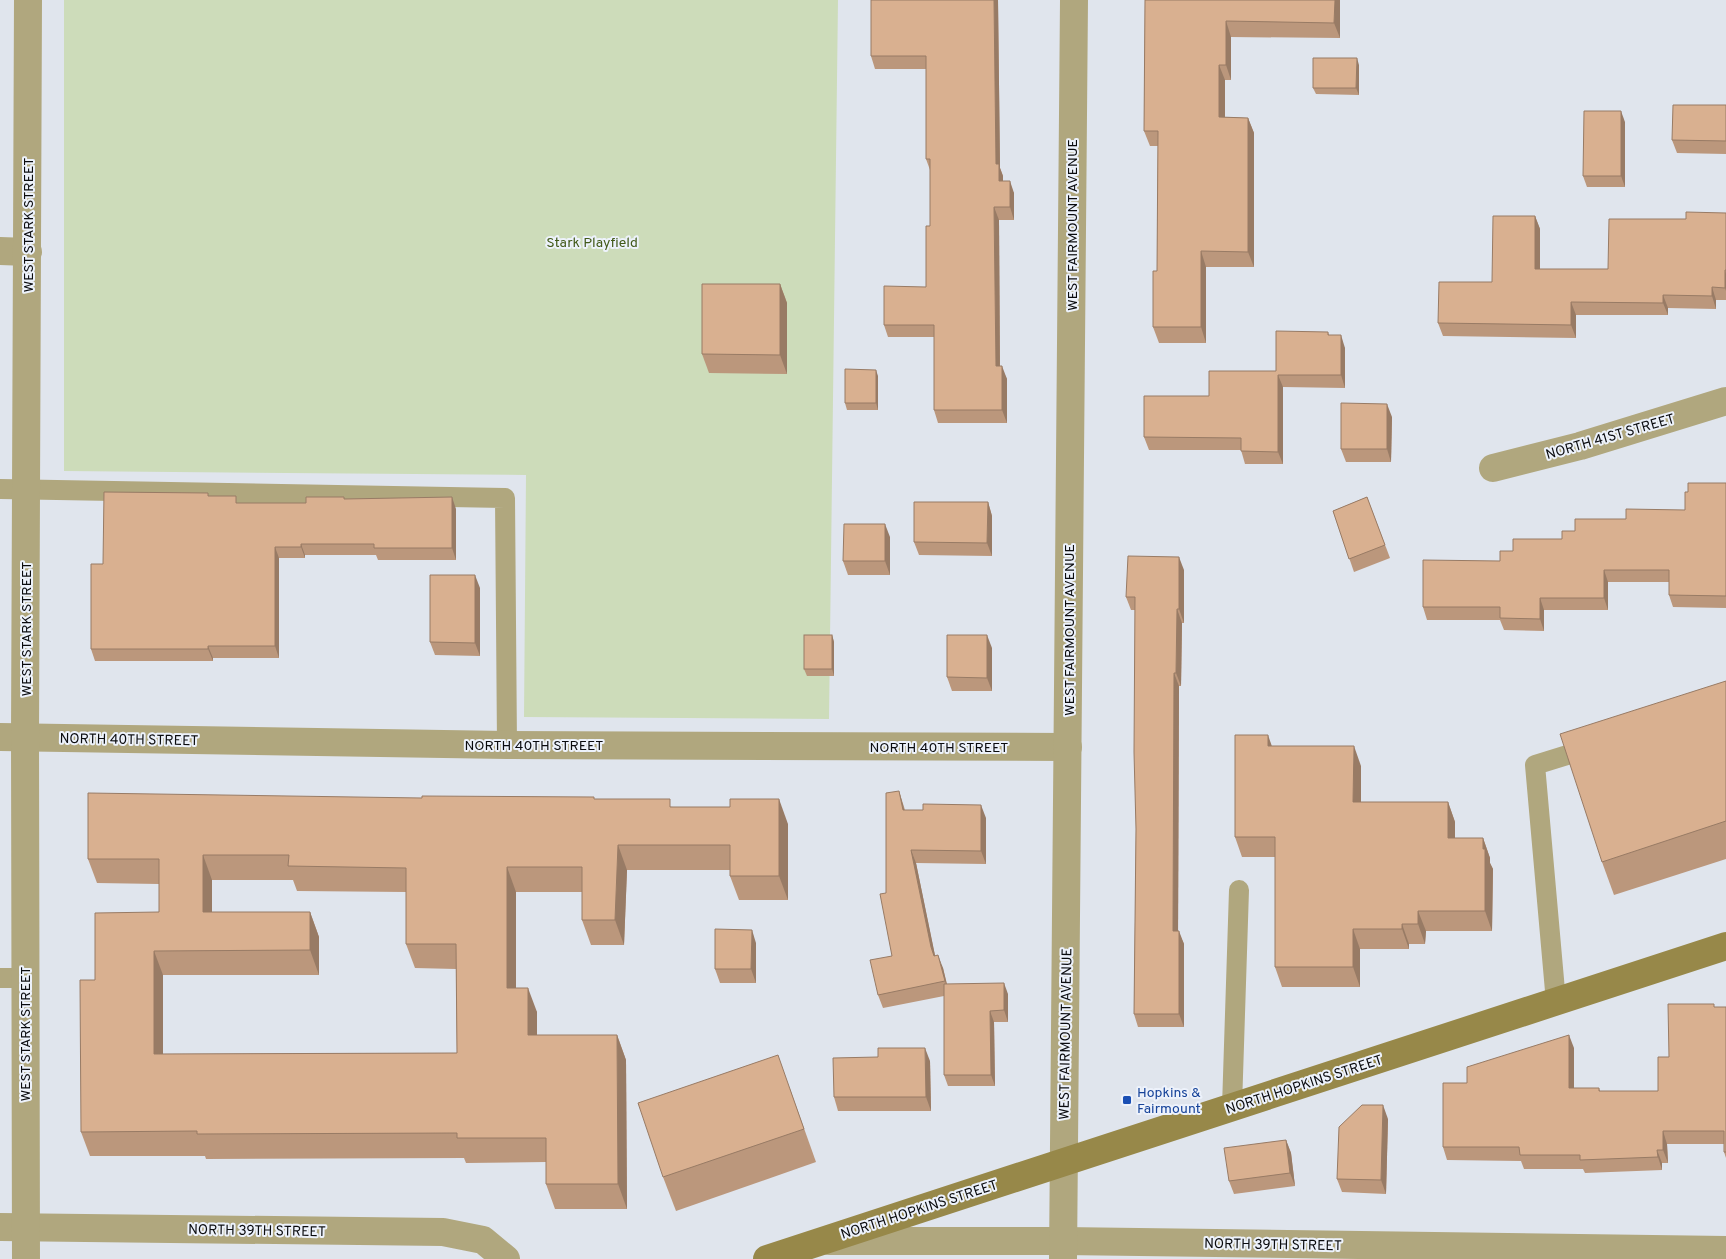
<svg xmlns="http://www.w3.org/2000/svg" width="1726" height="1259" font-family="Overpass,sans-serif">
	<rect width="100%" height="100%" fill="#e0e5ed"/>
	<path fill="#cddcba" d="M64,0H838L829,719L524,717L526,475L64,471Z"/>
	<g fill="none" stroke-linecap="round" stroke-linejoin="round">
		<g stroke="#b0a77e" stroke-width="20">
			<path d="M0,489L505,498L507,745"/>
			<path d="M0,978H25"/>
			<path d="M1556,1002L1535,765L1593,747"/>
			<path d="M1232,1107L1239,890"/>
		</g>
		<g stroke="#b0a77e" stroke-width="28">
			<path d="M0,251L28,252"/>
			<path d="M1493,468L1580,446L1726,401"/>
			<path d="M0,737L507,745L1068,747"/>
			<path d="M0,1227L443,1232L483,1240L506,1259"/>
			<path d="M829,1241H1063L1726,1250"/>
			<path d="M26,1259L25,737L28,0"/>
			<path d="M1063,1259L1074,0"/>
		</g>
		<path stroke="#978849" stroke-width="28" d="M767,1259L1726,946"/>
	</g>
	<g fill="#bb977c" fill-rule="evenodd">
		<path d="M871,0H998L1000,168L1003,176V181L1014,193V220H999L1000,366L1007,379V423H938L934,410V337H888L884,325L926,287L930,226V170L926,159V69H875L871,56Z"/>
		<path d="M1145,0H1340V38L1231,37V80H1225V117L1248,118L1254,133V267H1206V343H1159L1153,327L1157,271L1158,146H1150L1144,131Z"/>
		<path d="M1359,65V95L1316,94L1313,88Z"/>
		<path d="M1726,105V154L1677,153L1672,140Z"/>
		<path d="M1625,122V187H1587L1583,176Z"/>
		<path d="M1726,213V300H1716V309L1668,308V315H1576V338L1443,336L1438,323L1492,282L1535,216L1540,229V269H1608L1686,219Z"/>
		<path d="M780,284L787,303V374L709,373L702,354Z"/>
		<path d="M1328,332L1329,335L1345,348V388L1283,387V464H1245L1241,450H1149L1144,437L1276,371Z"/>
		<path d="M878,376V410H847L845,403Z"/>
		<path d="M1392,417L1391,462H1346L1341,449Z"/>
		<path d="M1726,483V608L1673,607L1669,595V582H1608V610H1544V631L1504,630L1500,620H1427L1423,607L1500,561L1513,551L1562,539L1575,531L1626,519L1685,510L1688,492Z"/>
		<path d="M209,496L238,503H306L345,499L456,509V560H378L376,555H305V558H279V658H213V661H95L91,649L103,564Z"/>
		<path d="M1367,497L1390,558L1354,572L1333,511Z"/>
		<path d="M988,502L992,516V556L919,555L914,542Z"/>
		<path d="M890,537V575H848L843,561Z"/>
		<path d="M1184,570V623H1182L1181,686H1179L1178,931L1184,944V1027H1138L1134,1014L1136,829L1135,610H1131L1126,597Z"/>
		<path d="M480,588V656L435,655L430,642Z"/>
		<path d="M832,635L834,642V676H807L804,669Z"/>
		<path d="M992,648V691H952L947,677Z"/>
		<path d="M1726,681V859L1614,895L1602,862Z"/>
		<path d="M1272,746L1361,766V802H1448L1455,822V838H1483L1490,858V863L1493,869L1492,931H1426L1425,944H1409V949H1360V987H1282L1275,967V857H1242L1235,837Z"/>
		<path d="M899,791L905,810L986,818V864L916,863L935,956L943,968L947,984L1008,994V1022H994L995,1086H948L944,1075V996L883,1008L878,995L892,956L886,893Z"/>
		<path d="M422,798L594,799L673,807L788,824V900H739L730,876V870H627L624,945H591L582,920V892H516V988L537,1012V1035H617L626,1060L627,1209H555L546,1184V1162L466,1163L464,1158L206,1159L205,1156H90L81,1132L95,980L159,912V884L97,883L88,859ZM212,880H293L297,891L406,892V944L415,968L456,969L457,1053L163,1054V975H319V937L310,912H212Z"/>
		<path d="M756,943V983H720L715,969Z"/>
		<path d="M1715,1007H1726V1158L1724,1152V1144H1667L1668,1163H1662V1170L1585,1173L1583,1169H1524L1521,1161L1447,1160L1443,1147L1467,1083L1574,1048V1088H1599L1600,1091H1658L1669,1057Z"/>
		<path d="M930,1061L931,1111H838L834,1097Z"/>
		<path d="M790,1089L816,1162L676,1211L663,1177Z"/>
		<path d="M1388,1119L1386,1194L1342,1192L1337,1179Z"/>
		<path d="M1286,1140L1291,1153L1295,1186L1234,1194L1229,1181Z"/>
	</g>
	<g fill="#987b65">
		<path d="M994,0H998L1000,168L1003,176V193L999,181L996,164Z"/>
		<path d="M1335,0H1340V38L1334,23Z"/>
		<path d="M1226,21L1231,37V80L1226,65Z"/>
		<path d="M1357,58L1359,65V95L1356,88Z"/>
		<path d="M1219,65L1225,80V133L1219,117Z"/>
		<path d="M1621,111L1625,122V187L1621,176Z"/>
		<path d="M1248,118L1254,133V267L1248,252Z"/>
		<path d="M1010,181L1014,193V220L1010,207Z"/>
		<path d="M994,207L999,220L1000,379L996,366Z"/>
		<path d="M1535,216L1540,229V282L1535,269Z"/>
		<path d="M1201,251L1206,267V343L1201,327Z"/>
		<path d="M1725,270L1726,274V291L1725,288Z"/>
		<path d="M780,284L787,303V374L780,355Z"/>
		<path d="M1712,287L1716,300V309L1712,296Z"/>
		<path d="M1663,295L1668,308V315L1663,303Z"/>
		<path d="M1571,302L1576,315V338L1571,325Z"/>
		<path d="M1341,335L1345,348V388L1341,375Z"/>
		<path d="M1002,366L1007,379V423L1002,410Z"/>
		<path d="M876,370L878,376V410L876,403Z"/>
		<path d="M1278,375L1283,387V464L1278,452Z"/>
		<path d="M1387,404L1392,417L1391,462L1387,449Z"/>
		<path d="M452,497L456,509V560L452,548Z"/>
		<path d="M988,502L992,516V556L987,543Z"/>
		<path d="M885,524L890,537V575L885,561Z"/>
		<path d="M301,544L305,555V558L301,547Z"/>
		<path d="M275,547L279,558V658L275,646Z"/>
		<path d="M1179,557L1184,570V623L1179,609Z"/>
		<path d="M1604,570L1608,582V610L1604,598Z"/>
		<path d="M475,575L480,588V656L475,643Z"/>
		<path d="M1540,598L1544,610V631L1540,619Z"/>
		<path d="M1177,609L1182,623L1181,686L1176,673Z"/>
		<path d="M832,635L834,642V676L832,669Z"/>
		<path d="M987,635L992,648V691L987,678Z"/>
		<path d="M208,646L213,658V661L208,649Z"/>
		<path d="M1174,673L1179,686L1178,944L1173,931Z"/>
		<path d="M1268,735L1275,755L1268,746Z"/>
		<path d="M1354,746L1361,766V822L1353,802Z"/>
		<path d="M899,791L903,805L907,823L903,810Z"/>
		<path d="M779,799L788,824V900L779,876Z"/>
		<path d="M1448,802L1455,822V858L1448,838Z"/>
		<path d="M981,805L986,818V864L981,851Z"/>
		<path d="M1483,838L1490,858V863L1493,869L1492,931L1485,911Z"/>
		<path d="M618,845L627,870L624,945L615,920Z"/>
		<path d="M911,850L916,863L936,960L934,956L931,947Z"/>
		<path d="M203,855L212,880V937L203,912Z"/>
		<path d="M507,867L516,892V1012L507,988Z"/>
		<path d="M1418,911L1426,931L1425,944L1418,924Z"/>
		<path d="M310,912L319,937V975L310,950Z"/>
		<path d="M1402,924L1409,944V949L1402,929Z"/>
		<path d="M1353,929L1360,949V987L1353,967Z"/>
		<path d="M752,930L756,943V983L751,969Z"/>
		<path d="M1179,931L1184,944V1027L1179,1014Z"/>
		<path d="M154,951L163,975V1078L154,1054Z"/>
		<path d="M938,955L943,968L949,994L945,981Z"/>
		<path d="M1004,983L1008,994V1022L1004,1010Z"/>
		<path d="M528,988L537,1012V1060L528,1035Z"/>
		<path d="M990,1011L994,1022L995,1086L991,1075Z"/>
		<path d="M617,1035L626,1060L627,1209L618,1184Z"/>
		<path d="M1569,1035L1574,1048V1102L1569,1088Z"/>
		<path d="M925,1048L930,1061L931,1111L926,1097Z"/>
		<path d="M1383,1105L1388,1119L1386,1194L1381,1180Z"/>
		<path d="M1663,1131L1667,1144L1668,1163L1663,1150Z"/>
		<path d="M1286,1140L1291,1153L1295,1186L1290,1173Z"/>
		<path d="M1657,1150L1662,1163V1170L1658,1157Z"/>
	</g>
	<g fill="#d9b090" stroke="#987b65" fill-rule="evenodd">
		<path d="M871,0H994L996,164H999V181H1010V207H994L996,366H1002V410H934V325H884V286L926,287V226H930V159H926V56H871Z"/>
		<path d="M1145,0H1335L1334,23L1226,21V65H1219V117L1248,118V252L1201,251V327H1153V271H1157L1158,131H1144Z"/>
		<path d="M1313,58H1357L1356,88H1313Z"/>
		<path d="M1673,105H1726V141L1672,140Z"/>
		<path d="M1584,111H1621V176H1583Z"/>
		<path d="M1686,212L1726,213V270H1725V288L1712,287V296L1663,295V303L1571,302V325L1438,323L1439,282H1492L1493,216H1535V269H1608L1609,219H1686Z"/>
		<path d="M702,284H780V355L702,354Z"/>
		<path d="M1276,331L1328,332V335H1341V375H1278V452L1241,451V438L1144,437V396H1209V371H1276Z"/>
		<path d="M845,369L876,370V403H845Z"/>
		<path d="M1341,403L1387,404V449H1341Z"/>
		<path d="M1688,483H1726V596L1669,595V570H1604V598H1540V619L1500,618V607H1423V560L1500,561V551H1513V539H1562V531H1575V519H1626V509L1685,510V492H1688Z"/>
		<path d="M104,492L208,493V496H236V503H306V497H344V499L452,497V548H374V544H301V547H275V646H208V649H91V564H103Z"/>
		<path d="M1367,497L1385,545L1349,559L1333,511Z"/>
		<path d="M914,502H988L987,543L914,542Z"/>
		<path d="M844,524H885V561H843Z"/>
		<path d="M1128,556L1179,557V609H1177L1176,673H1174L1173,931H1179V1014H1134L1136,829L1134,752L1135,597H1126Z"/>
		<path d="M430,575H475V643L430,642Z"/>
		<rect x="804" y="635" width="28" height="34"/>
		<path d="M947,635H987V678L947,677Z"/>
		<path d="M1726,681V821L1602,862L1560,734Z"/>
		<path d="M1235,735H1268V746H1354L1353,802H1448V838H1483V849H1485V911H1418V924H1402V929H1353V967H1275V837H1235Z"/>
		<path d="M899,791L903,810H923V804L981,805V851L911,850L931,947L934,956L938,955L945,981L878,995L870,960L892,956L880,894L886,893V793Z"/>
		<path d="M88,793L422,798V796L594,797V799H670V807H730V799H779V876H730V845H618L615,920H582V867H507V988H528V1035H617L618,1184H546V1138H457V1133L197,1134V1131L81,1132L80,980H95V913L159,912V859H88ZM203,855H289L288,866L406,868V944H456L457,1053L154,1054V951L310,950V912H203Z"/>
		<path d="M715,929L752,930L751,969H715Z"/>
		<path d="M1004,983V1010L990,1011L991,1075H944V984Z"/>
		<path d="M1668,1004H1714V1007H1726V1152H1724V1131H1663V1150H1657L1658,1157L1580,1160V1155H1520L1519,1147H1443V1083H1467V1067L1569,1035V1088H1599V1091H1658V1057H1669Z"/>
		<path d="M878,1048H925L926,1097H834L833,1058L878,1057Z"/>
		<path d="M778,1055L804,1129L663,1177L638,1103Z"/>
		<path d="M1362,1105H1383L1381,1180L1337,1179L1339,1127Z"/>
		<path d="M1286,1140L1290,1173L1229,1181L1224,1148Z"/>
	</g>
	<rect fill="#1a4fb4" stroke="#edf2fb" stroke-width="2" x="1122" y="1095" width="10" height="10" rx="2.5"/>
	<g text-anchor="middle" stroke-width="4" stroke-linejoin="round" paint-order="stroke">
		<g font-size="14" fill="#0a0b0e" stroke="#edf2fb">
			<text transform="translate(28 225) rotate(-90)" y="5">WEST STARK STREET</text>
			<text transform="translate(1072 225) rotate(-90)" y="5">WEST FAIRMOUNT AVENUE</text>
			<text transform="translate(1610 436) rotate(-16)" y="5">NORTH 41ST STREET</text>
			<text transform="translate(26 629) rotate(-90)" y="5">WEST STARK STREET</text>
			<text transform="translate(1069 630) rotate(-90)" y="5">WEST FAIRMOUNT AVENUE</text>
			<text transform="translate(129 739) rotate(1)" y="5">NORTH 40TH STREET</text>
			<text x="534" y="750">NORTH 40TH STREET</text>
			<text x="939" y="752">NORTH 40TH STREET</text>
			<text transform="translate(25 1034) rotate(-90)" y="5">WEST STARK STREET</text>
			<text transform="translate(1065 1034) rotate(-89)" y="5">WEST FAIRMOUNT AVENUE</text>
			<text transform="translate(1304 1084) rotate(-18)" y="5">NORTH HOPKINS STREET</text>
			<text transform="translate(919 1209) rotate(-18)" y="5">NORTH HOPKINS STREET</text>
			<text transform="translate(257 1230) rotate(1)" y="5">NORTH 39TH STREET</text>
			<text transform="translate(1273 1244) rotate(1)" y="5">NORTH 39TH STREET</text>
		</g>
		<g font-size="14" fill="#415918" stroke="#edf2fb">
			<text x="592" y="247">Stark Playfield</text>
		</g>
		<g font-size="14" fill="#164399" stroke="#edf2fb" text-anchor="start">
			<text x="1137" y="1097">Hopkins &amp;<tspan x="1137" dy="16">Fairmount</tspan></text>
		</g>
	</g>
</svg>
